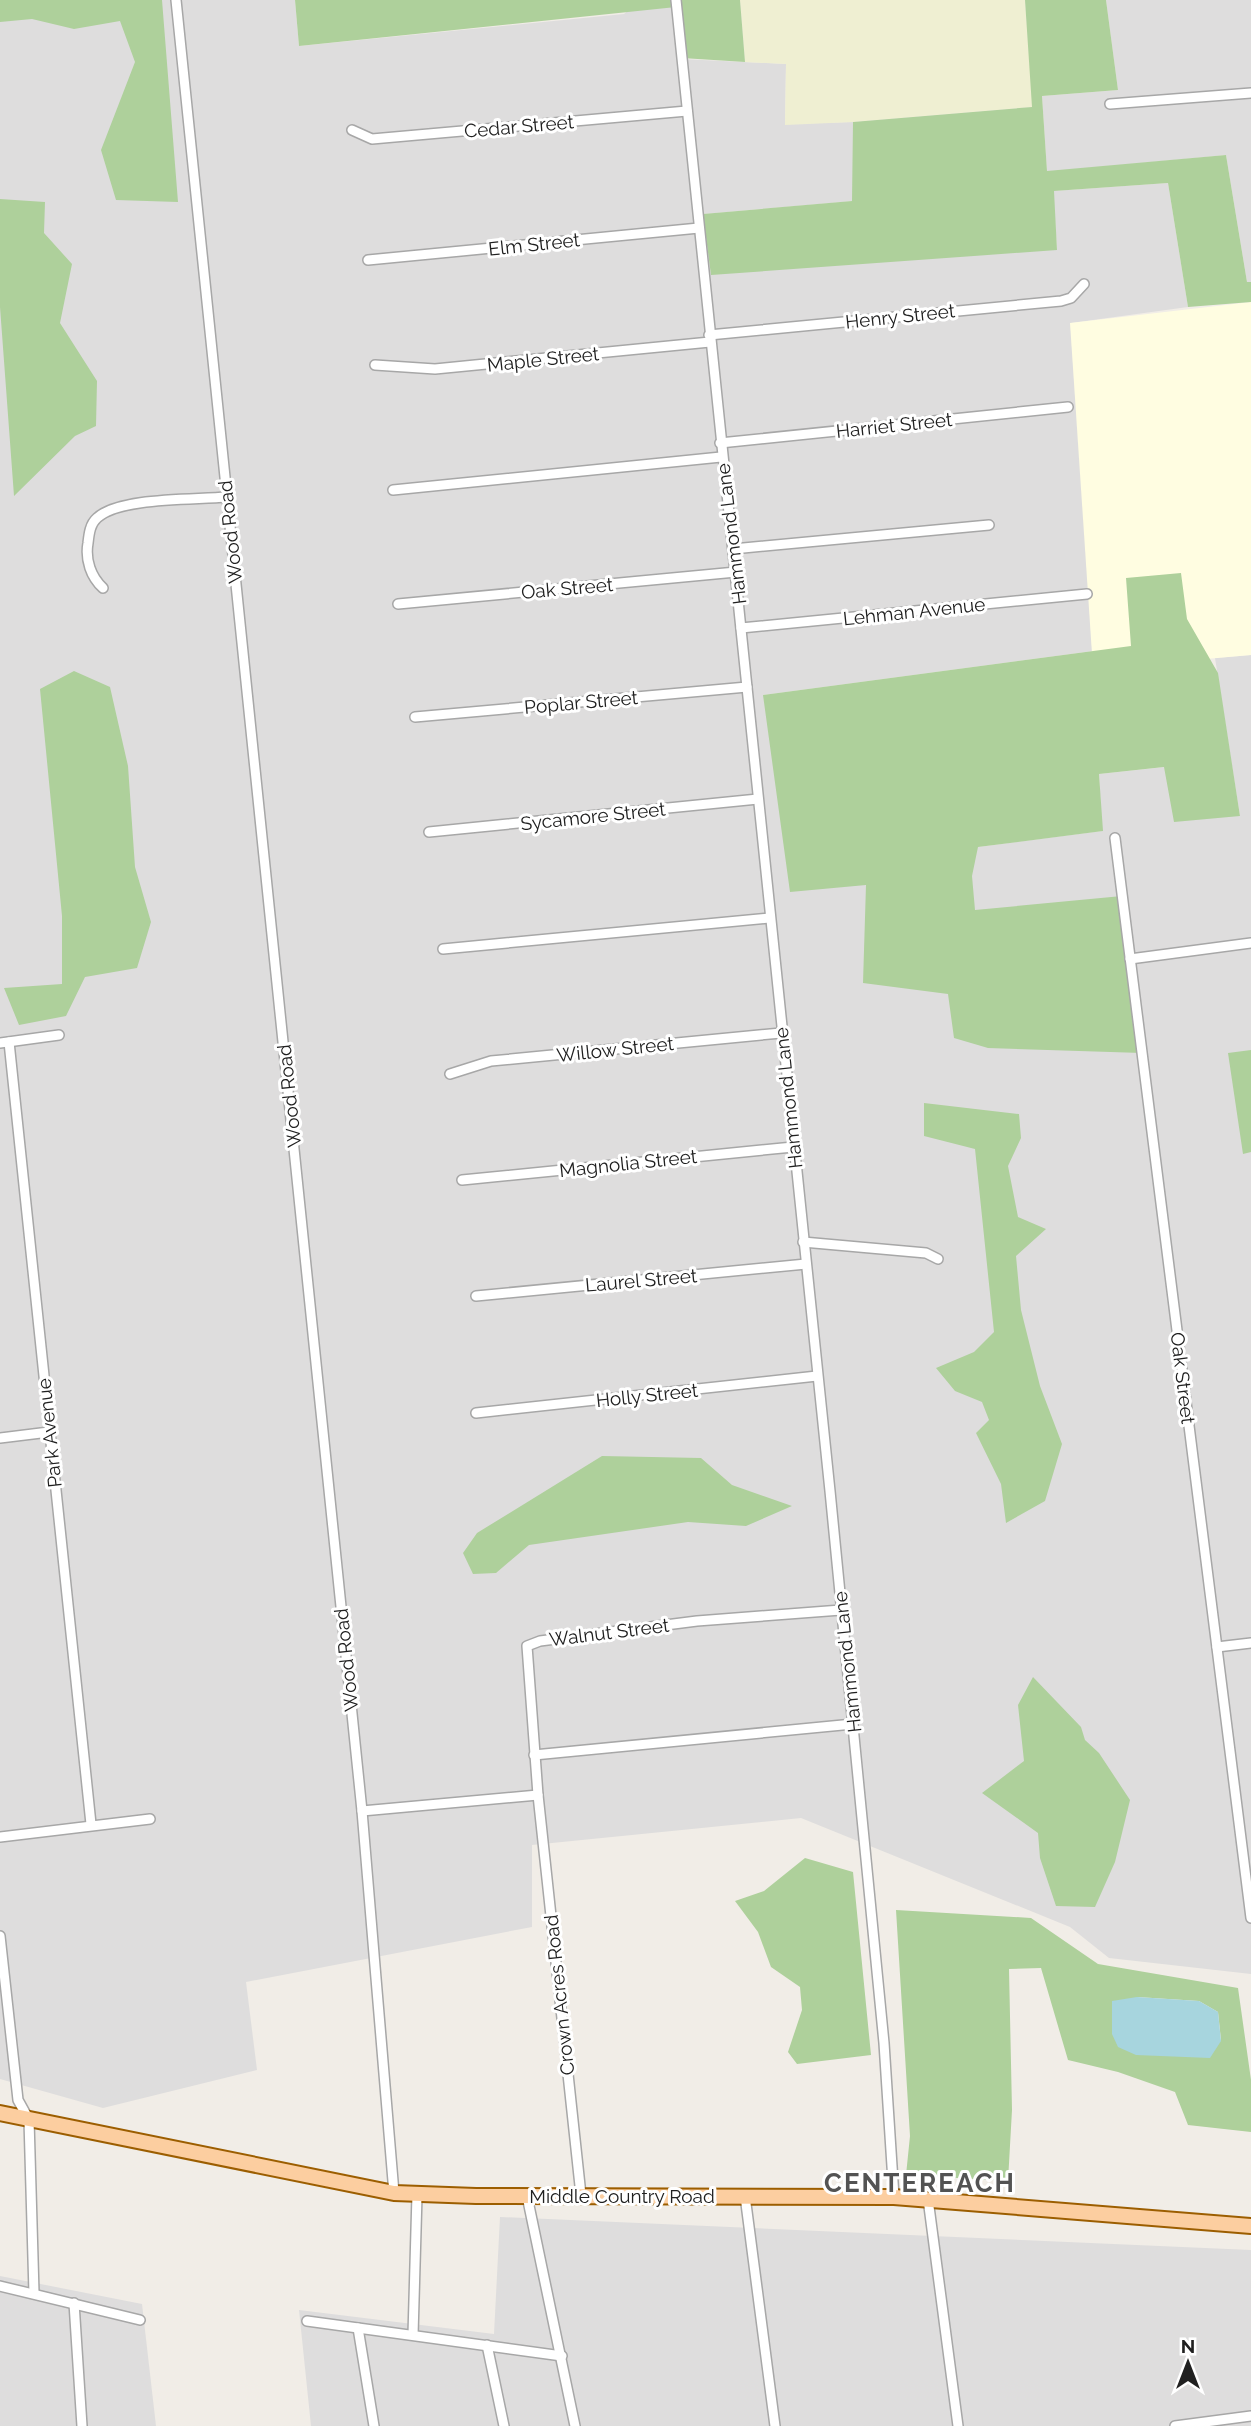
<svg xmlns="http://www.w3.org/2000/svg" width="1251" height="2426" font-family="Raleway,sans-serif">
	<rect width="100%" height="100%" fill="#f1ede7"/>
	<g fill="#dedddd">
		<path d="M0,0H295L299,46L624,14L630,9L682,4V59L786,64L785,124L853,122V201L704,214L1057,249L1053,191L1168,183L1188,307L1071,323L1131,646L763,695L978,847L1102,831L1099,774L1165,767L1240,816L1215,658L1251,655V1974L1109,1958L1070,1927L801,1818L532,1845V1927L246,1982L257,2070L103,2108L0,2079Z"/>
		<path d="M1106,0H1251V282H1247L1226,155L1047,172L1042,96L1118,90Z"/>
		<path d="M500,2217L1251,2250V2426H311L299,2310L494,2334Z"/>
		<path d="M0,2276L142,2304L156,2426H0Z"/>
	</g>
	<path fill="#fffde1" d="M1251,302V655L1093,669L1070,323Z"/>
	<path fill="#efefd2" d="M740,0H1025L1033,107L853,122L785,125L786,64L745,62Z"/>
	<g fill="#aed09b" fill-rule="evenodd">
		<path d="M0,0H162L178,202L116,200L101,150L135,62L120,21L74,29L32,19L0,22Z"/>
		<path d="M295,0H740L745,62L682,58L676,7L299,46Z"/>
		<path d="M1025,0H1106L1118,90L1042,96L1047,171L1226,155L1247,282H1251V302L1188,307L1168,183L1054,191L1057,250L711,275L703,214L852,201L853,122L1032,107Z"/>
		<path d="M0,199L45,202L44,233L72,264L60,323L97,381L96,426L75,436L14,496L0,307Z"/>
		<path d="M1181,573L1187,619L1218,673L1240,816L1174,822L1164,767L1099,774L1103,831L978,847L972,876L975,910L1122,896L1142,1053L988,1048L954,1038L948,994L863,983L866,885L790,892L763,695L1131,646L1126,578Z"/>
		<path d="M74,671L110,687L128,766L135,867L151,922L137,968L85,977L66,1016L19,1025L4,988L62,984V916L40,689Z"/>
		<path d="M1251,1050V1152L1243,1154L1228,1053Z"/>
		<path d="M924,1103L1019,1114L1021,1138L1008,1166L1018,1217L1046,1229L1016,1256L1021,1310L1040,1386L1062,1444L1045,1501L1006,1523L1001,1484L976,1433L989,1420L982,1402L955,1391L936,1368L974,1352L994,1332L975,1149L924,1136Z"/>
		<path d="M602,1456L701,1458L732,1485L792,1506L746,1526L688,1522L529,1545L496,1573L473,1574L463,1553L477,1533Z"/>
		<path d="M1033,1677L1081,1727L1085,1740L1099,1753L1130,1800L1115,1862L1095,1907L1056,1906L1040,1858L1038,1833L982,1793L1024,1761L1018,1705Z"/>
		<path d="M805,1858L853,1872L871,2055L797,2064L788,2052L802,2010L800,1987L771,1967L758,1932L735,1901L764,1891Z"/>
		<path d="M896,1910L1031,1918L1098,1964L1238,1988L1251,2080V2132L1188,2125L1175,2092L1118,2072L1068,2060L1041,1968L1009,1969L1012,2110L1008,2181L906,2175L910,2136ZM1137,1997L1199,2001L1218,2012L1221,2040Z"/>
	</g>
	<path fill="#a7d5de" d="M1137,1997L1199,2001L1218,2012L1221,2041L1210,2058L1136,2055L1118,2047L1112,2034V2001Z"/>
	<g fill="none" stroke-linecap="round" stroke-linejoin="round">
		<defs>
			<g id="minor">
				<path d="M176,0L362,1811L394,2193"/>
				<path d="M676,0L830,1491L884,2043L894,2197"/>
				<path d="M1110,104L1251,93"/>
				<path d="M352,130L372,139L687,111"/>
				<path d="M368,260L699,228"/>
				<path d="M709,335L1061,301L1071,298L1084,284"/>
				<path d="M375,365L435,369L710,342"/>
				<path d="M720,443L1068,407"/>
				<path d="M393,490L721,457"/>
				<path d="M733,549L989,525"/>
				<path d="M103,588C91,577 85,560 88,543C89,534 90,524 97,518C119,497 195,500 226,497"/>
				<path d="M398,604L736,572"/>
				<path d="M741,628L1087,594"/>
				<path d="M415,717L747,687"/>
				<path d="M429,832L758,799"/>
				<path d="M1115,838L1251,1918"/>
				<path d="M443,949L769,918"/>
				<path d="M1130,959L1251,943"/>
				<path d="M9,1042L91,1824"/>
				<path d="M0,1043L59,1035"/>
				<path d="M450,1074L491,1061L781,1033"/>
				<path d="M462,1180L793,1147"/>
				<path d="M803,1242L926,1253L938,1259"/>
				<path d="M476,1296L806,1264"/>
				<path d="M476,1413L817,1376"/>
				<path d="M0,1438L49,1432"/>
				<path d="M1217,1647L1251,1643"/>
				<path d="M534,1755L853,1724"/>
				<path d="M362,1811L538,1795"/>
				<path d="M0,1837L150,1819"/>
				<path d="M0,1936L18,2100L29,2120L34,2293"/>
				<path d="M581,2195L538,1795L527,1646L540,1641L697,1621L841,1610"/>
				<path d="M527,2196L575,2426"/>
				<path d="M745,2196L775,2426"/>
				<path d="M928,2199L958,2426"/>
				<path d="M0,2286L140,2320"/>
				<path d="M74,2303L82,2426"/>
				<path d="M307,2321L562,2356"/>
				<path d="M358,2328L374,2426"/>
				<path d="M413,2335L417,2195"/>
				<path d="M487,2345L504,2426"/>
				<path d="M1175,2426L1251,2416"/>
			</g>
			<path id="primary" d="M0,2113L394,2193L476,2196L894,2197L1251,2226"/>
		</defs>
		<use href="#minor" stroke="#a7a7a7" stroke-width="12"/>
		<use href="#primary" stroke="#9c5e00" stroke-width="18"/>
		<use href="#minor" stroke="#fff" stroke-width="9"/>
		<use href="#primary" stroke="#fccea0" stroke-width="14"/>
	</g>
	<g text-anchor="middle" stroke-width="6" stroke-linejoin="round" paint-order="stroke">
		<g font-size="19" fill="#202020" stroke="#fff">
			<text transform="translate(519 126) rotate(-5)" y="7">Cedar Street</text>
			<text transform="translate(534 244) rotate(-6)" y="7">Elm Street</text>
			<text transform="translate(900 316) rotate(-6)" y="7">Henry Street</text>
			<text transform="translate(543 359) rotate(-6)" y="7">Maple Street</text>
			<text transform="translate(894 425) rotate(-6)" y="7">Harriet Street</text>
			<text transform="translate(230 532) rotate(-96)" y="7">Wood Road</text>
			<text transform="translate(731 534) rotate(-97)" y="7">Hammond Lane</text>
			<text transform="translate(567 588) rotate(-5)" y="7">Oak Street</text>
			<text transform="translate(914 611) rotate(-6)" y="7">Lehman Avenue</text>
			<text transform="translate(581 702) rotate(-5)" y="7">Poplar Street</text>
			<text transform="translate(593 816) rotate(-6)" y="7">Sycamore Street</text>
			<text transform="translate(615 1049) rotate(-6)" y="7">Willow Street</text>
			<text transform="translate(289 1096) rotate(-96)" y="7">Wood Road</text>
			<text transform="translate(788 1098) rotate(-96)" y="7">Hammond Lane</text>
			<text transform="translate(628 1163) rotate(-6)" y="7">Magnolia Street</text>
			<text transform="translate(641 1280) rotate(-5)" y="7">Laurel Street</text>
			<text transform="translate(1183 1378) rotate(83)" y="7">Oak Street</text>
			<text transform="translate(647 1395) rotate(-6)" y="7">Holly Street</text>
			<text transform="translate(49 1433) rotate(-96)" y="7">Park Avenue</text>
			<text transform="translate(609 1632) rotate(-7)" y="7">Walnut Street</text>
			<text transform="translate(346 1660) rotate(-96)" y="7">Wood Road</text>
			<text transform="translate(847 1662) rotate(-96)" y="7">Hammond Lane</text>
			<text transform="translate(559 1995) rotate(-96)" y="7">Crown Acres Road</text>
			<text x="622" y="2203">Middle Country Road</text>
		</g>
		<g font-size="26" font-weight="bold" letter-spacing="2" fill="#535353" stroke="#fff">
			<text x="920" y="2192">CENTEREACH</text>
		</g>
	</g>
	<g transform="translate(1188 2363)" stroke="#ffffff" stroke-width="5" paint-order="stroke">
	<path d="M0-5L12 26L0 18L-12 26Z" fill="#202020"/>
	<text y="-10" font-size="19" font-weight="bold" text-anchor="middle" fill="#202020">N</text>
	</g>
</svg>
